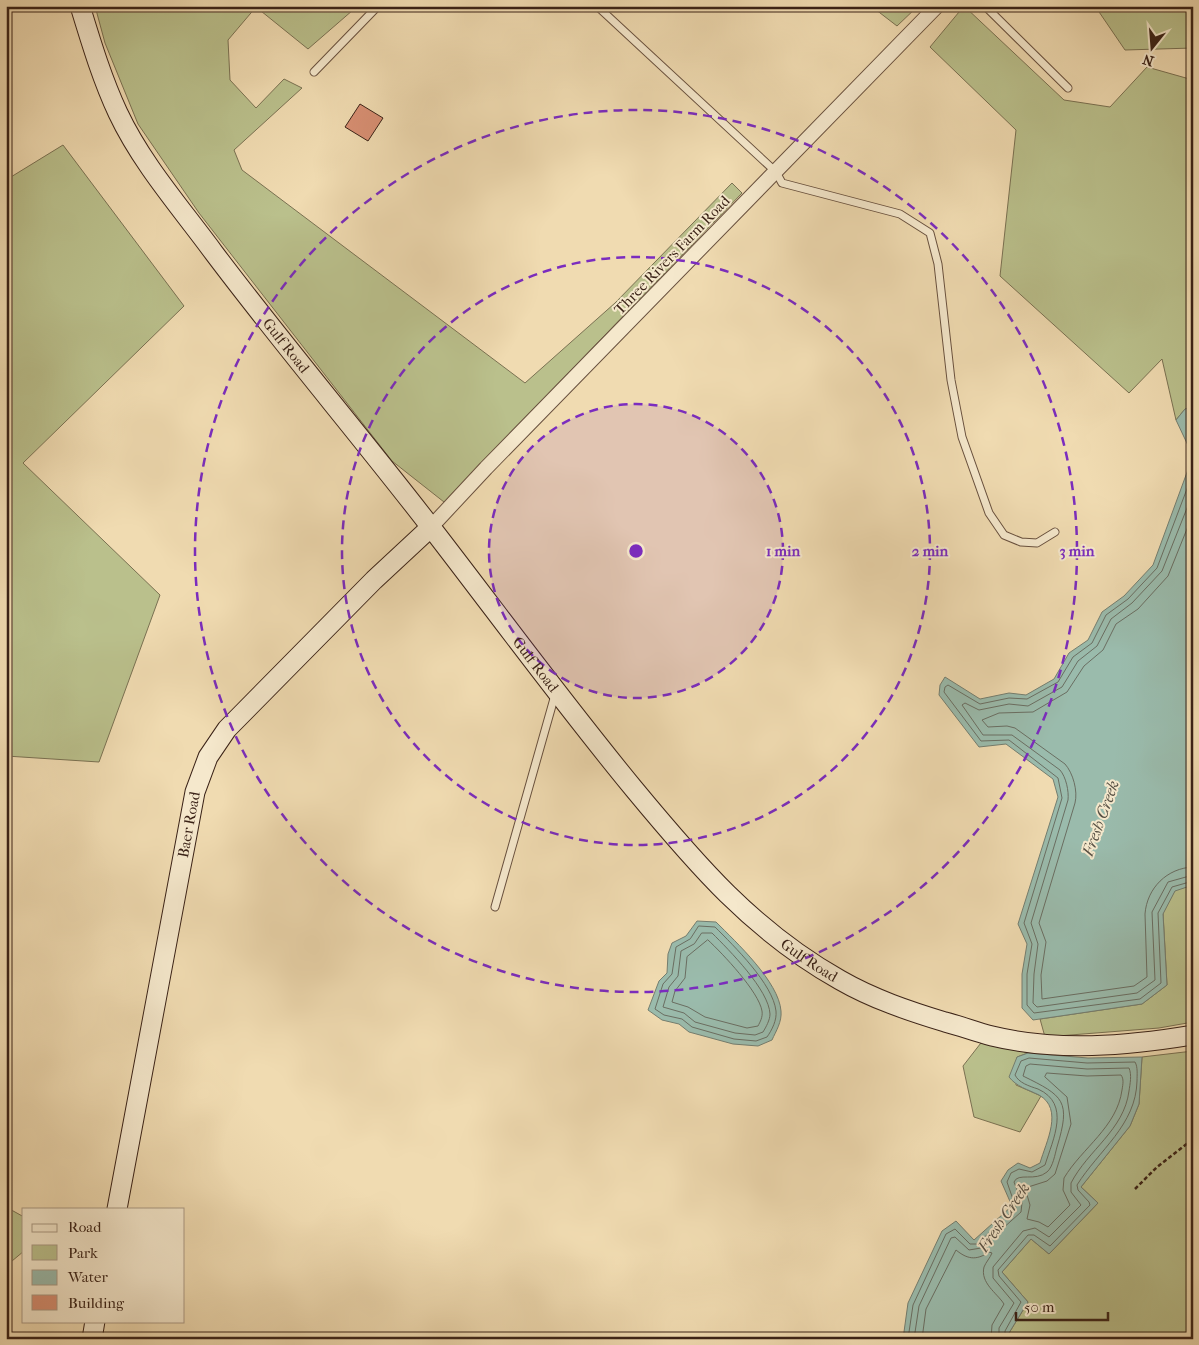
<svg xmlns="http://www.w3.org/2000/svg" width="1199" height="1345" font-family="'IM FELL French Canon',serif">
	<rect width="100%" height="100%" fill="#f0dbb1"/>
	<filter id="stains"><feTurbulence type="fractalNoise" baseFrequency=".004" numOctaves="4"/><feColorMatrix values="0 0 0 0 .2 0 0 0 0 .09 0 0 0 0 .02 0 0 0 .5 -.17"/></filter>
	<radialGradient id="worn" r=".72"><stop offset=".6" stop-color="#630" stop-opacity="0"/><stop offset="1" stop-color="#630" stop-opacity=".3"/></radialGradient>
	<g fill="#bac08c" stroke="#7a7152">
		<path d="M95,6H349L353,10L308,49L256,7L228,40L230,80L256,108L284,79L302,88L234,150L242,170L525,383L615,303L732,183L742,193L444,502L392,461L199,213L138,124L105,43Z"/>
		<path d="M871,6H918L897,26Z"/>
		<path d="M964,6L1064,100L1110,107L1147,67L1193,80V407L1185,409L1176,420L1162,359L1129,393L1000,276L1016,130L930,47Z"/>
		<path d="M1095,6H1193V48L1125,50Z"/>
		<path d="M63,145L184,306L23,463L160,595L99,762L6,756V180Z"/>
		<path d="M1193,885V1022L1159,1028L1045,1037L1040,1019L1142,1004L1167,985L1163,913L1175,890Z"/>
		<path d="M984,1039L1028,1053L1017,1057L1016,1085L1041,1096L1020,1132L974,1117L963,1066Z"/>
		<path d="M1193,1051V1339H1010L1009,1333L1028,1302L1002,1272L1031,1239L1049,1254L1098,1203L1081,1187L1130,1126L1139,1104L1142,1057Z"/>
		<path d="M6,1207L24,1217V1251L6,1266Z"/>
	</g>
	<g fill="#9abbac" stroke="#747e70">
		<path d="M1193,407V885L1175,891L1163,914L1167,985L1142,1004L1033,1020L1022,1008V974L1027,944L1018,924L1058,797L1053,779L1006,744L979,747L939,695L940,685L945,677L980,699L1009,693L1026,695L1054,679L1069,653L1088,640L1102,612L1124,596L1153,565L1193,456L1176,420L1185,409Z"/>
		<path d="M697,921L716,922C736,942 779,982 781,1011C782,1022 776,1031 772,1040L758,1046L733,1044L689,1032L679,1024L662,1020L648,1010L659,981L667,973L668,954L672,943L686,936Z"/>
		<path d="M1028,1053L1088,1058L1142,1057L1139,1104L1130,1126L1081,1187L1098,1203L1049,1254L1031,1239L1002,1272L1028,1302L1009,1333L1010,1339H903L908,1303L942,1231L956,1221L974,1240L1012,1206L1001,1181L1008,1170L1018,1163L1030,1168L1040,1163C1046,1142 1064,1109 1039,1095C1027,1089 1017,1087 1009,1077L1017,1057Z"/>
	</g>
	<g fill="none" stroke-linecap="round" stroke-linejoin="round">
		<g stroke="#6a6e62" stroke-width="1">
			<path d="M1193,473L1157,568L1128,599L1106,615L1092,643L1073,657L1058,682L1027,699L1009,698L980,704L948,685L945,687L944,692L981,741L1009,740L1058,778L1062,798L1024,923L1032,944L1027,974V1005L1034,1013L1140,999L1161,983L1158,913L1172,887L1193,881"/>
			<path d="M1193,493L1162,571L1132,603L1111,619L1097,646L1078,661L1062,687L1028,706L1009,704L979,710L965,703L962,705L983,735H1012L1060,770C1066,777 1069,791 1068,800L1031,923L1038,944L1034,974L1033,1003L1037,1007L1137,993L1155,980L1152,912L1168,882L1193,875"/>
			<path d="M1193,514L1168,576L1138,609L1116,624L1103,650L1084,666L1067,692L1033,712L999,713L982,720L988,727L1007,726L1015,728L1065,764C1073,773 1078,791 1075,803L1039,923L1046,942L1041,975L1042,999L1134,986L1147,977L1145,914C1147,888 1167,868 1193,867"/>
			<path d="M699,926L715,927C734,946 773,984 776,1011C777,1020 772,1030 767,1037L756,1041L734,1039L692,1027L682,1019L664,1015L655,1009L663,984L672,974L676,947L690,939Z"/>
			<path d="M702,933H712C729,950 769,990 770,1014C770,1020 766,1027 763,1032L755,1035L735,1033L695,1022L684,1013L663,1007L669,987L678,976L681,951L694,944Z"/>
			<path d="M708,940C723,954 759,992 762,1011C763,1017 760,1022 758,1026L747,1028L705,1017L688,1007L672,1002L675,991L685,978L687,957Z"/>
			<path d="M1047,1073L1087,1076L1121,1075C1124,1079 1123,1084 1122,1090C1117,1127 1082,1148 1064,1178L1063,1190L1070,1205L1048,1227L1039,1222L1027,1219L1030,1205L1025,1188L1047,1181L1055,1174L1071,1124L1067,1097L1045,1077Z"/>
			<path d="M908,1339L913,1305L946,1234L955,1229L970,1244H977L1016,1208L1007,1182L1011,1173L1019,1169L1032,1172L1045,1165C1053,1139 1071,1104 1038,1089C1029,1086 1019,1083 1015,1075L1021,1061L1029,1058L1087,1063L1135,1062C1138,1067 1137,1075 1137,1081C1136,1125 1099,1150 1077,1185L1078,1190L1089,1202L1090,1205L1050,1246L1034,1235H1028L998,1270L999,1276L1021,1302L1005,1331V1339"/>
			<path d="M914,1339L919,1306L951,1238L955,1237L969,1250L981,1248L1021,1212L1022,1203L1014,1182C1018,1172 1035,1182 1047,1172C1053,1167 1055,1154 1057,1147C1071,1101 1064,1096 1023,1076L1026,1066L1030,1064L1087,1069L1129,1068C1132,1075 1130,1084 1129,1091C1124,1130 1088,1150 1071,1183V1192L1081,1205L1049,1237L1035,1228L1023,1231L993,1267V1278L1014,1303L999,1328V1339"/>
			<path d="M922,1339L926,1309L956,1250C967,1259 976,1261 989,1252L992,1253C990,1258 986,1262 984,1267C980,1283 997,1293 1004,1304L992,1325L991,1339"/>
		</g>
	</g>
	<path fill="#d88f73" stroke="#3a2217" d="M360,104L383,118L368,141L345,127Z"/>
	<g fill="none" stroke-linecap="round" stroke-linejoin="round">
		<defs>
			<g id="lane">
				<path d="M597,6L776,172L782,183L900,214L930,233L938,264L951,380L962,437L989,513L1004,535L1021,542L1037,543L1055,532"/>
				<path d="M985,6L1068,88"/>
				<path d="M314,72L378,6"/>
				<path d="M495,907L555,695"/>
			</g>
			<path id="street" d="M431,527L486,468L937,6"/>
			<g id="secondary">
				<path id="s1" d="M80,6C91,42 102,79 118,113C142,164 181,208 214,253C284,346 359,434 430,526C498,614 563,703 634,789C696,864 753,931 840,980C873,999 909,1011 945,1022C961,1026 976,1032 992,1036C1058,1052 1126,1046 1193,1035"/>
				<path id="s2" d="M117,1209L195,792L208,757L227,729L374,580L431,527"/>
				<path d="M92,1339L95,1321"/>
			</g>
		</defs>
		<use href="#lane" stroke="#68503e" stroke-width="9"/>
		<use href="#street" stroke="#68503e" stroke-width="16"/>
		<use href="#secondary" stroke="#3a2217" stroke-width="21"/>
		<path stroke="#3a2217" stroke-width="2.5" stroke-dasharray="4 2.5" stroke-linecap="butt" d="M1135,1189L1157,1167L1193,1139"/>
		<use href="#lane" stroke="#f5e8cc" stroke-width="7"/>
		<use href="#street" stroke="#f5e8cc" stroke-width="14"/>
		<use href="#secondary" stroke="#f5e8cc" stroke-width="19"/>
	</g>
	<circle cx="636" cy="551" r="147" fill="#7b2cbf" fill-opacity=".12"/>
	<g fill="none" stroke="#7b2cbf" stroke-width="2.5" stroke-dasharray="9 6">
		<circle cx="636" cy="551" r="147"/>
		<circle cx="636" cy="551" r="294"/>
		<circle cx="636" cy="551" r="441"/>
	</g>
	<g text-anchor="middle" stroke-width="4" stroke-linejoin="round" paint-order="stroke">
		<g font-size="15" fill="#3a2217" stroke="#f5e8cc">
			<text transform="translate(672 255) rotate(-46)" y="5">Three Rivers Farm Road</text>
			<text dy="5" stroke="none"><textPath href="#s1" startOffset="401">Gulf Road</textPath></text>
			<text dy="5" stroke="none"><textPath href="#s1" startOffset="806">Gulf Road</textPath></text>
			<text dy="5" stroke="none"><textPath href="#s2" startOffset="391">Baer Road</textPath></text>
			<text dy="5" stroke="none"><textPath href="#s1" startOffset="1211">Gulf Road</textPath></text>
		</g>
		<g font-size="16" font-style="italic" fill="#575044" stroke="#f5e8cc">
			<text transform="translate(1100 818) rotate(-70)" y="6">Fresh Creek</text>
			<text transform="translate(1003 1217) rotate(-56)" y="6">Fresh Creek</text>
		</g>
	</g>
	<circle cx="636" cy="551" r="8" fill="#7b2cbf" stroke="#f5e8cc" stroke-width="2.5"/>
	<g font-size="15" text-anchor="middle" font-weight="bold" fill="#7b2cbf" stroke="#f5e8cc" stroke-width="4" stroke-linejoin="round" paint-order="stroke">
		<text x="783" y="556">1 min</text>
		<text x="930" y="556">2 min</text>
		<text x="1077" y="556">3 min</text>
	</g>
	<rect width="1199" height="1345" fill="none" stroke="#f0dbb1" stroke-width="25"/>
	<rect x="8" y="8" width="1184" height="1330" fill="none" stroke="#3a2217" stroke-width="2.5"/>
	<rect x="12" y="12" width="1174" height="1320" fill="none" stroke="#3a2217"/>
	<rect x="22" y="1208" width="162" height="115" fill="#f5e8cc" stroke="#aa9984"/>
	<rect x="32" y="1224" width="25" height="8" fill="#f5e8cc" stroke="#aa9984"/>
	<text x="68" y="1232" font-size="15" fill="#3a2217">Road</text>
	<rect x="32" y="1245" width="25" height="15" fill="#bac08c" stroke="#aa9984"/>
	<text x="68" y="1258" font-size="15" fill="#3a2217">Park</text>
	<rect x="32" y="1270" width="25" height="15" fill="#9abbac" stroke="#aa9984"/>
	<text x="68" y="1282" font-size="15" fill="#3a2217">Water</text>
	<rect x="32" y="1295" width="25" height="15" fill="#d88f73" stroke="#aa9984"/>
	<text x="68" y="1308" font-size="15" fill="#3a2217">Building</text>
	<g transform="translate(1152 48) rotate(197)" stroke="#f5e8cc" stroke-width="4" paint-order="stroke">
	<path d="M0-4L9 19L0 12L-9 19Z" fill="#3a2217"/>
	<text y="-8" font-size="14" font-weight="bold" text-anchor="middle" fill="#3a2217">N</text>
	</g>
	<path d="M1016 1312v8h92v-8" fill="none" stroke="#3a2217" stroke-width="2.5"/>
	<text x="1024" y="1312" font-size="15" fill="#3a2217" stroke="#f5e8cc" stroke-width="4" paint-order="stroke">50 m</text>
	<rect width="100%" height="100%" filter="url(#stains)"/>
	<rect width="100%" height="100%" fill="url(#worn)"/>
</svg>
